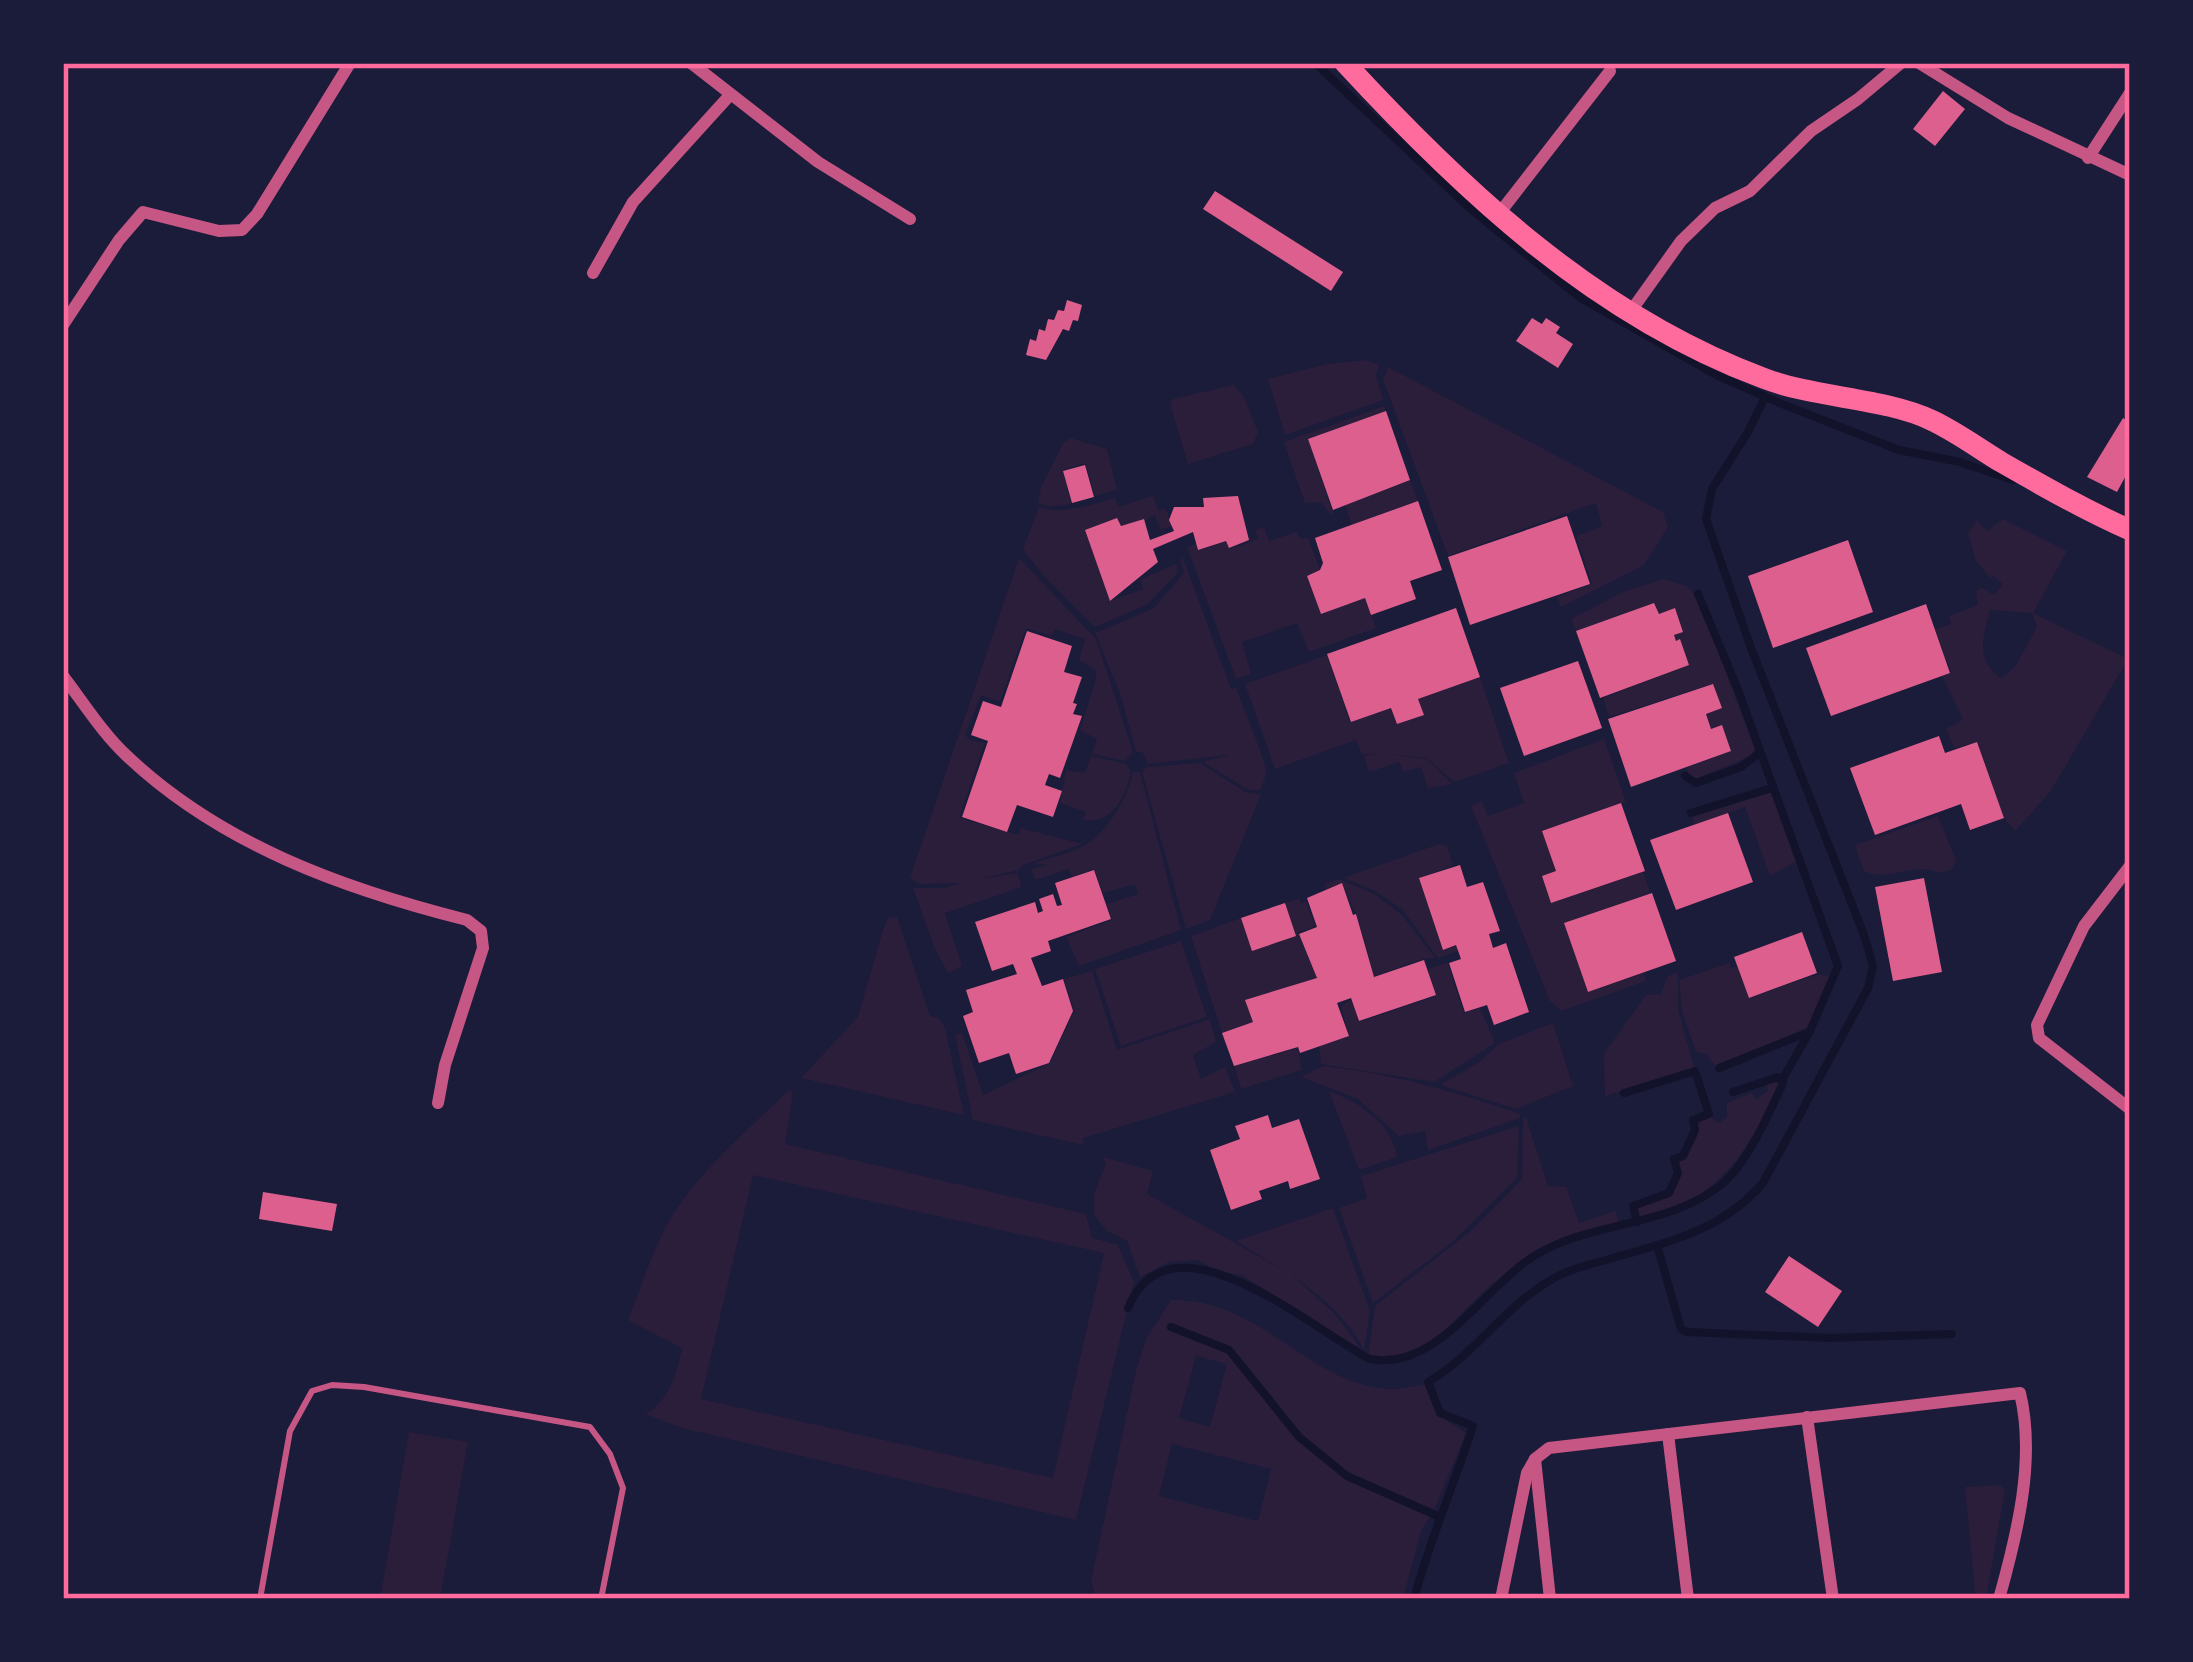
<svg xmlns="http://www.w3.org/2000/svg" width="2193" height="1662" font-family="'Archivo Narrow',sans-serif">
	<rect width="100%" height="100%" fill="#1b1b3a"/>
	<g fill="#2a1e3b" fill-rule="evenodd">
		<path d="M1366,360L1379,365L1376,376L1383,400L1285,435L1268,379L1327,364Z"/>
		<path d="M1388,367L1663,512L1668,527L1644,565L1561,607L1557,597L1592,584L1576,536L1602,526L1596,503L1448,556L1383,379Z"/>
		<path d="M1233,385L1243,395L1258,432L1253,444L1188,464L1170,404L1173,399Z"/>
		<path d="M1384,406L1386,411L1308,439L1333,514H1330L1321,502L1305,503L1284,442Z"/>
		<path d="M1071,438L1107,449L1117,490L1095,496L1085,463L1063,470L1071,504L1049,507L1038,503L1041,487L1064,442Z"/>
		<path d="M1410,480L1418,501L1352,525L1345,505Z"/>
		<path d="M1153,496L1158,510L1166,509L1172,526L1161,530L1155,515L1145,521L1085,531L1110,601L1143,589L1141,579L1176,564L1178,572L1148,604L1095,627L1043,575L1023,549L1039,507C1064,515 1090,505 1115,498L1118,507Z"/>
		<path d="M2003,519L2067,551L2033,613L2128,659L2051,791L2015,831L2004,818L1977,742L1954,748L1946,729L1963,719L1942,676L1951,672L1935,629L1951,624L1949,616L1978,605L1976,591L1981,587L1994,595L2003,584L1993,576L1990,578L1976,561L1968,533L1977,520L1987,531ZM1990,610L2032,613L2037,627L2015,667L2001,678C1975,660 1983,637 1990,610Z"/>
		<path d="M1264,527L1269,541L1296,532L1301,539L1308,538L1320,570L1307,576L1321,613L1365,598L1376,628L1309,652L1297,623L1242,642L1251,674L1236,679L1187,547L1200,542L1203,549L1226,541L1230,549L1258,539L1255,530Z"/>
		<path d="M1019,558L1096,639L1133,752L1125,761L1092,754L1097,739L1080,730L1096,679V671L1079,660L1085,639L1055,629L1051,636L1026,628L1000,702L981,695L965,735L970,740L985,743L959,818L1019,835L1021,828L1082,844L1023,865L1019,870L979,879L1017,873L1022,887L945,913L962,966L948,973L935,949L913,888H942L962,883L919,884L910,878Z"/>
		<path d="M1183,558L1231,689L1236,688C1242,705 1266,761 1266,771C1266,778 1262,784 1261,790H1249L1203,762L1229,755L1148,764L1143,753L1136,751L1120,693L1095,633L1154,608L1184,573L1180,560Z"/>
		<path d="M1664,579L1688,587L1699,601L1754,747L1753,755L1693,780L1686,768L1731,751L1722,726L1711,729L1706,714L1721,708L1712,684L1609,717L1603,698L1689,665L1680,640L1676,641L1674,635L1683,632L1675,609L1659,614L1654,603L1576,631L1571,619L1625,591Z"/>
		<path d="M1327,655L1350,722L1391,708L1397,724L1423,715L1418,699L1480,677L1509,763L1454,782L1427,758L1380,753L1427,759L1452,784L1428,788L1421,767L1403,772L1399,762L1369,772L1364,756L1376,754H1362L1356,740L1275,769L1245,684Z"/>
		<path d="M1604,739L1626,802L1543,831L1556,871L1542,877L1551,903L1643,872L1650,893L1564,924L1588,992L1644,973L1646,981L1561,1011L1550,1001L1471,806L1482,801L1488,816L1524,803L1514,773Z"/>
		<path d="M1091,756L1126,764L1131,771C1126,797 1112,825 1083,820L1086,812L1060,803L1066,770L1085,773Z"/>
		<path d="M1200,763L1247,793L1261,794L1210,920L1186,929L1142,772L1147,767Z"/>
		<path d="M1133,772H1140L1181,930L1079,966L1066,937L1112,920L1107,904L1138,894L1135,884L1103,893L1094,869L1072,877L1069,869L1035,880L1031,869L1048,865L1033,863C1050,858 1072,853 1087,844C1109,830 1128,796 1133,772Z"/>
		<path d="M1772,789L1798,860L1770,876L1745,807L1694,825L1692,816L1700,809Z"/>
		<path d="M1938,816L1956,861L1952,869L1940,873C1915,860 1890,883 1864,871L1855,845Z"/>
		<path d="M1439,844L1447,846L1453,865L1419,879L1443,950L1456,945L1458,951L1438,958L1402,909L1375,891L1343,878Z"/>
		<path d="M1339,879L1374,894L1402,915L1435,958L1423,959L1374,976L1359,921L1342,884L1326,889L1324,884Z"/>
		<path d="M1300,898L1301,903L1306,902L1315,926L1298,933L1317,978L1246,1000L1253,1022L1222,1033L1191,936L1241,918L1295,936L1285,903Z"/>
		<path d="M897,917L930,1016L939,1018L945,1028L964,1115L801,1078L858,1017L883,930L888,918Z"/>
		<path d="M1181,941L1207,1017L1121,1046L1095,969Z"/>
		<path d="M1447,962L1464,1013L1480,1008L1495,1043L1434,1082L1321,1064L1319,1046L1349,1036L1341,1006L1351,1000L1359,1022L1436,996L1428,969Z"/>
		<path d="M1729,963L1731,968L1737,967L1749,998L1819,974L1832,976L1807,1030L1716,1067L1706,1054L1696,1052L1682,1011L1679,980Z"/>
		<path d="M1092,971L1117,1050L1210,1019L1216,1042L1193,1055L1201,1079L1225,1067L1235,1092L1083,1138V1145L973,1120L955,1035L962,1033L983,1095L1050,1063L1074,1011L1064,979Z"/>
		<path d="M1678,972V1010L1695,1071L1605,1096L1604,1054L1646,995L1661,994L1668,976Z"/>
		<path d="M1553,1023L1573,1086L1516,1109L1440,1085L1479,1062L1499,1044Z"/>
		<path d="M1298,1048L1302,1070L1241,1089L1234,1066Z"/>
		<path d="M1323,1066C1390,1073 1457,1092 1520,1114V1118L1428,1150L1425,1131L1399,1136L1358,1099L1301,1077Z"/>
		<path d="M1772,1080L1779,1083L1778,1087C1746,1156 1717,1201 1639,1220L1635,1207L1670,1194L1679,1175L1678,1164C1687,1151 1701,1141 1698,1122L1710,1117L1719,1123L1727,1117V1103L1752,1093L1756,1099L1768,1091L1766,1083Z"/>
		<path d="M789,1090L793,1092L785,1144L1086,1214L1092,1238L1118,1245L1134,1282L1076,1520L682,1428L645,1414C669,1401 677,1374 682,1348L628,1320C643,1283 655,1240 678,1207C708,1163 751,1127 789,1090ZM753,1175L1104,1253L1053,1478L701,1399Z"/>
		<path d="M1329,1091C1358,1101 1393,1125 1397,1157L1359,1170Z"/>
		<path d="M1526,1117L1548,1186L1566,1187L1579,1223L1616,1211L1619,1224C1589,1233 1557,1238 1530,1256C1509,1270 1489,1286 1471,1304C1441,1333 1415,1368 1368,1357L1375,1306L1472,1230L1522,1179L1523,1118Z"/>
		<path d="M1519,1126L1517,1178L1450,1244L1373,1303L1339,1208L1367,1198L1361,1176Z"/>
		<path d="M1102,1157L1153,1171L1147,1194L1283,1270L1236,1241L1333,1208L1370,1311L1364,1350C1348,1317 1319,1296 1291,1274L1335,1314L1362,1350L1242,1275L1219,1272L1198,1260L1169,1262L1140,1277L1127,1241L1107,1231L1094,1215V1194L1106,1163Z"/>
		<path d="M1171,1300C1257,1298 1304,1377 1378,1388C1393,1391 1410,1387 1425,1385L1437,1414L1466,1433L1435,1508L1421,1531L1403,1599H1096L1091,1581L1136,1371L1146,1339ZM1196,1356L1227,1364L1210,1427L1179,1418ZM1172,1444L1271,1469L1258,1521L1159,1496Z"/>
		<path d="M409,1432L468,1442L440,1599H380Z"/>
		<path d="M2000,1485L2005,1490L1987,1592L1981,1597L1975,1593L1965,1487Z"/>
	</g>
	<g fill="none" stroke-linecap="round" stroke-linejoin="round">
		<g stroke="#12122b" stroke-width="8">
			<path d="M1315,63L1473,211L1579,297L1718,376L1782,404L1899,450L1960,462L2013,480"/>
			<path d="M1698,594L1738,690L1838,966L1810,1031L1782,1080"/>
			<path d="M1685,776L1696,783L1741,767L1758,754"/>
			<path d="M1691,813L1772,788"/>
			<path d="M1719,1068L1806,1033"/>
			<path d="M1624,1093L1695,1071L1709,1114L1693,1120L1695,1130L1683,1156L1674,1159L1678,1173L1669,1193L1633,1206L1637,1222"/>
			<path d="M1657,1245L1681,1329L1687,1332L1829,1338L1952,1334"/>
			<path d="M1128,1308C1171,1204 1314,1331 1370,1359C1437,1371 1481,1290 1534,1256C1592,1220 1668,1228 1722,1184C1748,1163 1769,1113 1783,1083L1778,1077L1733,1092"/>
			<path d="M1171,1327L1229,1350L1299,1437L1347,1476L1440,1517"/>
			<path d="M1414,1599C1430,1539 1454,1485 1473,1426L1440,1413L1428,1382C1476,1354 1507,1303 1556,1277C1572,1268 1592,1264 1609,1259C1669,1242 1721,1231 1763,1183L1868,988L1873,966L1864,935L1751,648L1706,519L1712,489L1748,432L1765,397"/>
		</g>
	</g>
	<g fill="#dd5f8e">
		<path d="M1943,91L1965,109L1935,146L1913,129Z"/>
		<path d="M1215,191L1343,272L1331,291L1203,209Z"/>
		<path d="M1067,300L1082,305L1078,321L1073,320L1069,331L1063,329L1046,360L1026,355L1030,339L1036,341L1039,329L1045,331L1048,319L1054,320L1058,310L1064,311Z"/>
		<path d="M1532,318L1542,324L1546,318L1560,327L1556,333L1573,344L1558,368L1516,341Z"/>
		<path d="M1386,411L1410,480L1333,510L1308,439Z"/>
		<path d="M2123,418L2130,423V468L2117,492L2087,477Z"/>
		<path d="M1085,465L1094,497L1072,503L1063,471Z"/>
		<path d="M1238,496L1249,540L1229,548L1226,541L1198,550L1193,532L1153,549L1158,562L1110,601L1085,530L1117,518L1121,526L1144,519L1150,540L1174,531L1169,520L1174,507H1204L1203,498Z"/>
		<path d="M1418,501L1442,570L1410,581L1416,599L1371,615L1365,598L1321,614L1307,576L1320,570L1323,563L1315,538Z"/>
		<path d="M1567,516L1590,584L1470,625L1448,557Z"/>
		<path d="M1848,540L1873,612L1773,648L1748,576Z"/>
		<path d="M1654,603L1659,614L1675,608L1683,632L1674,635L1676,641L1680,639L1689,665L1600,698L1576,631Z"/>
		<path d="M1926,604L1950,673L1831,716L1806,648Z"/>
		<path d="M1456,608L1480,677L1418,699L1424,715L1397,724L1391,708L1351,722L1327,654Z"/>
		<path d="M1027,631L1072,646L1064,672L1082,677L1073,703L1077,704L1073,714L1082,716L1060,778L1049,774L1045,785L1062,791L1053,817L1017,805L1007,832L962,817L988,741L971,735L983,701L1001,707Z"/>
		<path d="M1578,661L1602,728L1524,756L1500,688Z"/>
		<path d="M1713,684L1722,708L1706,714L1711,729L1722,725L1731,751L1631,787L1608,719Z"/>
		<path d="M1939,736L1945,753L1977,742L2004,818L1970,830L1961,804L1875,835L1850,768Z"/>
		<path d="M1621,803L1645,871L1551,903L1542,876L1556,871L1542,831Z"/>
		<path d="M1728,813L1753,882L1676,910L1650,840Z"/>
		<path d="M1460,865L1467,887L1483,882L1500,931L1489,934L1493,948L1506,943L1529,1012L1494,1025L1487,1005L1465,1012L1449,963L1461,959L1456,945L1443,950L1419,878Z"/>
		<path d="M1094,870L1111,919L1048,941L1051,951L1031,958L1042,986L1063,979L1073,1011L1049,1063L1016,1074L1009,1053L979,1063L963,1016L973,1012L966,990L1017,974L1013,964L992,971L975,922L1035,902L1038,913L1043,911L1039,899L1053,894L1057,906L1062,905L1055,883Z"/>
		<path d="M1924,878L1942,972L1893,981L1875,887Z"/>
		<path d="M1342,883L1353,915L1356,914L1374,977L1424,960L1436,995L1359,1021L1351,998L1337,1003L1349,1036L1300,1053L1298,1047L1234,1066L1222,1033L1253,1022L1245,1000L1317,978L1299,934L1317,927L1307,898Z"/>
		<path d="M1652,893L1676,961L1588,992L1564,923Z"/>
		<path d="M1285,903L1296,936L1252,951L1241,918Z"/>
		<path d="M1802,932L1817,973L1749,998L1734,957Z"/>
		<path d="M1268,1115L1272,1128L1299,1119L1320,1179L1290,1189L1288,1181L1259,1191L1262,1199L1231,1210L1210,1150L1240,1139L1235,1126Z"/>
		<path d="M263,1192L337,1204L332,1231L259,1219Z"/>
		<path d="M1789,1256L1842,1291L1818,1327L1765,1292Z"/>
	</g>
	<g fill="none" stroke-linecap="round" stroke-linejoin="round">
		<path stroke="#c65784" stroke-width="6" d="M260,1599L290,1431L312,1391L332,1385L364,1387L590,1427L610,1454L623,1488L601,1599"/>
		<g stroke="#c65784" stroke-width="12">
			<path d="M691,63L818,162L910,219"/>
			<path d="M1919,63L2008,118L2130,175"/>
			<path d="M2088,158L2130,93"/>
			<path d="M1498,215L1610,71"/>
			<path d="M593,273L633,202L730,95"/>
			<path d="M1631,311L1681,241L1715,208L1750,191L1811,131L1858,99L1901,63"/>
			<path d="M63,325L119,240L143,212L219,231L242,230L257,214L350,63"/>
			<path d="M63,676C83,702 103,734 127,756C221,845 344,889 467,920L481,931L483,948L445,1065L438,1103"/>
			<path d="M2130,866L2084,926L2037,1025L2039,1038L2130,1109"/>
			<path d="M1807,1417L1833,1599"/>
			<path d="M1668,1434L1688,1599"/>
			<path d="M1535,1459L1550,1599"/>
			<path d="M1501,1599L1527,1473L1535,1459L1549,1448L2020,1393C2036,1459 2017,1535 1999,1599"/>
		</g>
		<path stroke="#ff6b9d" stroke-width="21" d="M1345,63C1463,191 1596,316 1763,378C1814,398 1885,398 1931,420C1955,431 1978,448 2001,462C2043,486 2085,510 2130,530"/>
	</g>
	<rect width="2193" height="1662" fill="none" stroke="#1b1b3a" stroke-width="132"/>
	<rect x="66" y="66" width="2061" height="1530" fill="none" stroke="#ff6b9d" stroke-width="4.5"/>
</svg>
